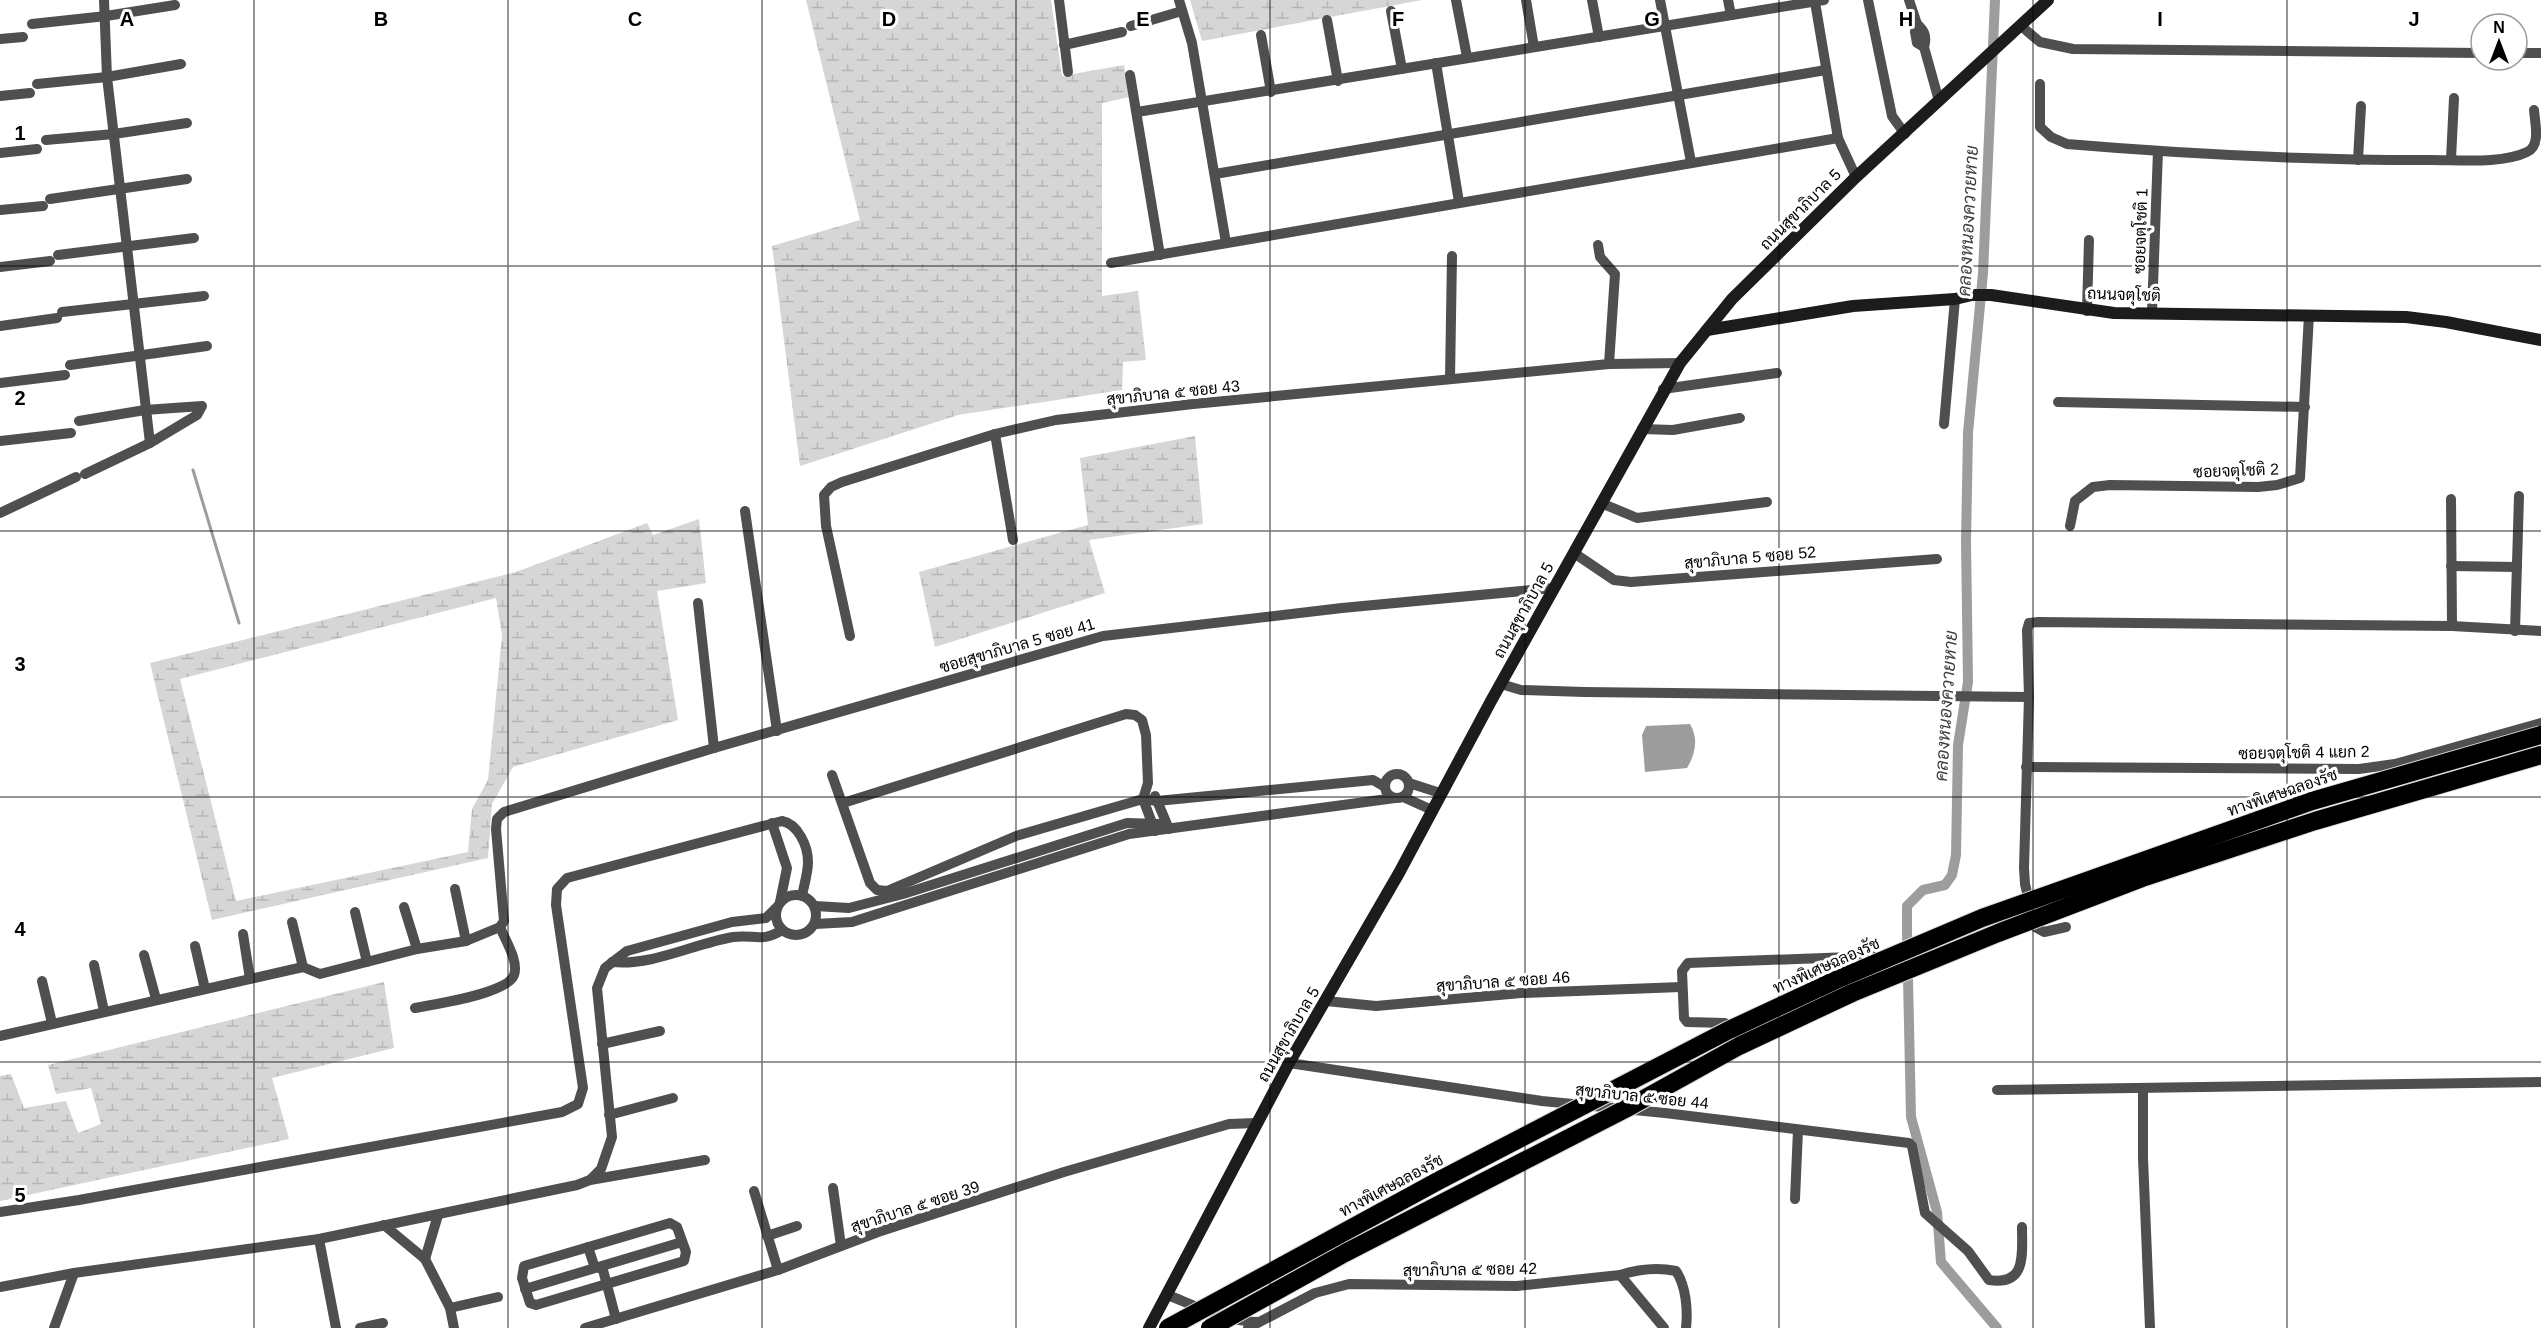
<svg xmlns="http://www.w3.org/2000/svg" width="2541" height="1328" font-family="Helvetica,Sarabun,sans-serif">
	<defs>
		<pattern id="wetland-marsh" width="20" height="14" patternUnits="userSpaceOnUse" patternTransform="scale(1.5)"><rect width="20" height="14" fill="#d6d6d6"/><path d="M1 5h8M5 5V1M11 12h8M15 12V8" fill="none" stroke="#b6b6b6"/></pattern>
	</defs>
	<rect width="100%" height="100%" fill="#fff"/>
	<g fill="url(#wetland-marsh)" fill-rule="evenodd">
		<path d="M806,0H1051L1062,76L1124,65L1129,97L1102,103V296L1138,291L1146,360L1123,362L1122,390L958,415L800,466L772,246L860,220Z"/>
		<path d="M1190,0H1422L1202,41Z"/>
		<path d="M1195,436L1203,524L1089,540L1105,593L935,647L919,572L1088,525L1080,458Z"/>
		<path d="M699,519L706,583L657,591L678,720L513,767L492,804L488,858L212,920L150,663L516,572L647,523L653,535ZM496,598L502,635L488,780L472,809L468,852L236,901L180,679Z"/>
		<path d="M384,982L394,1048L272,1078L289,1139L0,1201V1076L11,1074L24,1108L66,1101L78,1133L101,1124L91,1088L56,1094L48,1065Z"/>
	</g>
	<path fill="#9d9d9d" d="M1690,724C1699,739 1695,755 1687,768L1645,772L1642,735L1646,726Z"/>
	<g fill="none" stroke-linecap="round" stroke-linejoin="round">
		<path stroke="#9d9d9d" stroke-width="3" d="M193,470L239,623"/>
		<path stroke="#9d9d9d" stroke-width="10" d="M1995,0L1983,273L1968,433L1966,541L1968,682L1958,745L1956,855L1952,875L1945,885L1923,890L1907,906V932L1911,1117L1937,1212L1941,1262L1997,1328"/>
		<g stroke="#4f4f4f" stroke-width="10">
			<path d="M104,0L107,77L150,443"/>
			<path d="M1059,0L1068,72"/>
			<path d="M1179,0L1192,43L1226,243"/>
			<path d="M1456,0L1467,57"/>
			<path d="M1526,0L1534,47"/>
			<path d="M1592,0L1599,37"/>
			<path d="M1660,0L1691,162"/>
			<path d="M1728,0L1731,15"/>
			<path d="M1868,0L1892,116L1905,134"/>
			<path d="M1909,0L1917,24L1915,32L1917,43L1924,47"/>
			<path d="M1815,2L1838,138L1856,177"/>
			<path d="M1391,11L1402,69"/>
			<path d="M1327,20L1338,81"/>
			<path d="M32,24L106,16L175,5"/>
			<path d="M1917,24C1925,31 1927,37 1924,47L1939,101"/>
			<path d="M1131,26L1182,11"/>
			<path d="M2021,26L2040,42L2073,49L2481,53"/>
			<path d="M1261,35L1271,92"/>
			<path d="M0,39L23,37"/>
			<path d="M1064,45L1122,32"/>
			<path d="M2517,53H2541"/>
			<path d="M1436,63L1459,202"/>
			<path d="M1130,75L1160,255"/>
			<path d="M37,84L107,77L181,64"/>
			<path d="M2040,84V127L2051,137L2067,144C2185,154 2304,160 2423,160C2453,159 2500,165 2527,152C2541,146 2535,123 2534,110"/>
			<path d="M0,96L30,93"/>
			<path d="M1137,112L1824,0"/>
			<path d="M46,140L114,134L187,123"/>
			<path d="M0,153L37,149"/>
			<path d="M2451,159L2454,98"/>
			<path d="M2358,160L2361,106"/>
			<path d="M1215,174L1826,70"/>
			<path d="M50,199L187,179"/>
			<path d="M0,210L43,206"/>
			<path d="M1598,245L1600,257L1615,274L1609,364"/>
			<path d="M58,255L194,238"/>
			<path d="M1111,263L1838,138"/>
			<path d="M0,267L50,261"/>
			<path d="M2087,311L2089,240"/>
			<path d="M62,312L204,296"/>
			<path d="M2152,312L2158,151"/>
			<path d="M0,326L57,318"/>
			<path d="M70,365L207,346"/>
			<path d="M1450,379L1452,256"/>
			<path d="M0,383L65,375"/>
			<path d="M1663,389L1777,373"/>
			<path d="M2058,402L2305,407"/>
			<path d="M79,421L145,410L202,406L197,415L150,443L85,474"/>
			<path d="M1944,424L1955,299"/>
			<path d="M1642,429L1673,430L1740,418"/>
			<path d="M995,434L1013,540"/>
			<path d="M0,441L71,433"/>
			<path d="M2451,499L2452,626"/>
			<path d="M1601,503L1637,518L1767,502"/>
			<path d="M745,511L777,731"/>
			<path d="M0,513L76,477"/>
			<path d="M2070,526L2075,501L2093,487L2110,485L2258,487L2277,485L2300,478L2309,315"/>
			<path d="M1574,553L1614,580L1631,582L1937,559"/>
			<path d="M2451,566L2517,567"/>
			<path d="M698,603L714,748"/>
			<path d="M2515,631L2519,496"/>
			<path d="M850,636L826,526L824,495L831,487L842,482L995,434L1056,420L1193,404L1609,364L1680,363"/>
			<path d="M1501,684L1521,690L1584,692L2029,697"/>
			<path d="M2026,767L2359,769L2395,764L2541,723"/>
			<circle cx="1397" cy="786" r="12"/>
			<path d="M832,775L870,883L877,890L887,891L1016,836L1143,799L1157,801L1373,780L1385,787"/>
			<path d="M1409,783L1440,793"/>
			<path d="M1155,796L1169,829"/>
			<path d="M1403,797L1432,810"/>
			<path d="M843,803L1126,714L1135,715L1142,720L1146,735L1148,783L1143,799L1155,831"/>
			<path d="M772,823L787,868L780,902"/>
			<path d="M455,889L466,941"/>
			<circle cx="796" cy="915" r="20"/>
			<path d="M815,906L849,908L903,894L1127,823L1159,824"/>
			<path d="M404,907L417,949"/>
			<path d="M355,912L367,962"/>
			<path d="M292,922L303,967"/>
			<path d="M815,924L852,922L1129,834L1395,798"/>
			<path d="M2066,927L2044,932L2035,927L2025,884L2024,868L2029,697L2027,630L2029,623L2038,622L2452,626L2541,631"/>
			<path d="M243,934L250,979"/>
			<path d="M195,946L205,989"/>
			<path d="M144,955L156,999"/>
			<path d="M612,962C653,966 693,944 733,937C754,934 762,943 782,930"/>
			<path d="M94,965L104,1011"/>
			<path d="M42,981L52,1023"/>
			<path d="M1326,1001L1376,1006L1521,993L1681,987"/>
			<path d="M415,1008C435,1004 507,994 514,975C519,961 505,940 500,927"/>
			<path d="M1725,1023L1687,1022L1684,1018L1682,971L1688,963L1877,956"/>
			<path d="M0,1036L303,967L320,974L417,949L466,941L500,927L504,921L496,829L497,819L504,812L714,748L1103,636L1342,608L1554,588"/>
			<path d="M602,1044L660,1031"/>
			<path d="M1289,1063L1542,1101L1665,1113L1909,1143L1912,1146L1925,1213L1968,1251L1989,1280C2027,1286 2022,1254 2022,1227"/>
			<path d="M2143,1088V1158L2150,1328"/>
			<path d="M1997,1090L2541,1082"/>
			<path d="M609,1115L673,1098"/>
			<path d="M590,1180L705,1160"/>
			<path d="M833,1188L841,1246"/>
			<path d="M754,1191L778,1270"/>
			<path d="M1795,1199L1798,1130"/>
			<path d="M0,1212L79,1200L562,1112L578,1104L583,1088L556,905L557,889L567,878L782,821C798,824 808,846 808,862C808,873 804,885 802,896"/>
			<path d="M670,1223L677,1227L686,1252L684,1261L536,1305L530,1303L522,1278L524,1266Z"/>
			<path d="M384,1225L425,1259L450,1308L454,1328"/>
			<path d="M767,1236L797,1226"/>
			<path d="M319,1239L336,1328"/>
			<path d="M588,1247L594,1265L603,1270L616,1319"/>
			<path d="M425,1259L438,1215"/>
			<path d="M1620,1275C1639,1269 1656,1267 1676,1271C1686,1286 1688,1310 1686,1328"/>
			<path d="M0,1287L74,1273L319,1239L577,1185L590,1180L601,1169L612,1137L597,988L605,968L627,951L732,922L766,918L777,907"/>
			<path d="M525,1289L682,1242"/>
			<path d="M1168,1295C1196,1306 1227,1322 1259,1322"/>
			<path d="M450,1308L498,1297"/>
			<path d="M54,1328L74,1273"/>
			<path d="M360,1328L383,1323"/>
			<path d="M585,1328L778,1270L878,1232L1064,1172L1229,1124L1256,1123"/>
			<path d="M1248,1328L1315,1293L1349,1284L1517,1286L1620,1275L1664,1328"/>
		</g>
		<g stroke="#1c1c1c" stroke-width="12">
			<path d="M1707,330L1853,306L1955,299L1972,295H1991L2114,313L2406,317L2446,322L2541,340"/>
			<path d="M1149,1328L1289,1063L1399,873L1491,701L1680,363L1732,299L1856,177L2048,0"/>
		</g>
		<defs>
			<g id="highway-bridge">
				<path d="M1168,1328L1438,1181L1729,1030L1836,980L1982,918L2312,801L2541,735"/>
				<path d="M1210,1328L1345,1253L1631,1106L1739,1046L1852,993L1998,933L2142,878L2315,821L2541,755"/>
			</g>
		</defs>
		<use href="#highway-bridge" stroke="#dbdbdb" stroke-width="20" stroke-linecap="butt"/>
		<use href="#highway-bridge" stroke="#000" stroke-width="18"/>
	</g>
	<path fill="none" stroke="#000" stroke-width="1.5" stroke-opacity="0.55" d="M254,0V1328M508,0V1328M762,0V1328M1016,0V1328M1270,0V1328M1525,0V1328M1779,0V1328M2033,0V1328M2287,0V1328M0,266H2541M0,531H2541M0,797H2541M0,1062H2541"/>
	<g text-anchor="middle" stroke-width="6" stroke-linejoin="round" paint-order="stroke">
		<g font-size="16" fill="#000" stroke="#fff">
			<text transform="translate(1800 209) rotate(-45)" y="6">ถนนสุขาภิบาล 5</text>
			<text transform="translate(2140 231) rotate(-88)" y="6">ซอยจตุโชติ 1</text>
			<text transform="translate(2124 294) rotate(2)" y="6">ถนนจตุโชติ</text>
			<text transform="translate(1173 392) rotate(-6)" y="6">สุขาภิบาล ๕ ซอย 43</text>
			<text transform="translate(2236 470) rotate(-2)" y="6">ซอยจตุโชติ 2</text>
			<text transform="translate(1750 557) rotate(-5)" y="6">สุขาภิบาล 5 ซอย 52</text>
			<text transform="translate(1523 610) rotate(-61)" y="6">ถนนสุขาภิบาล 5</text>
			<text transform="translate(1017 645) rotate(-16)" y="6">ซอยสุขาภิบาล 5 ซอย 41</text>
			<text transform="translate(2304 752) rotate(-1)" y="6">ซอยจตุโชติ 4 แยก 2</text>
			<text transform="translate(2282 792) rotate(-19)" y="6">ทางพิเศษฉลองรัช</text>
			<text transform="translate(1826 965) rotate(-24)" y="6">ทางพิเศษฉลองรัช</text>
			<text transform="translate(1503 981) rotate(-4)" y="6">สุขาภิบาล ๕ ซอย 46</text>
			<text transform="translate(1288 1034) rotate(-60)" y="6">ถนนสุขาภิบาล 5</text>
			<text transform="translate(1642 1096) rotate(6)" y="6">สุขาภิบาล ๕ ซอย 44</text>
			<text transform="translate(1391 1185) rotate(-28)" y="6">ทางพิเศษฉลองรัช</text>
			<text transform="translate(915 1206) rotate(-18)" y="6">สุขาภิบาล ๕ ซอย 39</text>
			<text transform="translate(1470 1269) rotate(-1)" y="6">สุขาภิบาล ๕ ซอย 42</text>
		</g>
		<g font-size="18" font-style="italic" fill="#3e3e3e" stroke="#fff">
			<text transform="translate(1968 221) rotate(-87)" y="6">คลองหนองควายหาย</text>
			<text transform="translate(1946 706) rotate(-86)" y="6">คลองหนองควายหาย</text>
		</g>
	</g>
	<g font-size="20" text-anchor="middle" font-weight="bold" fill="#000" stroke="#fff" stroke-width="6" stroke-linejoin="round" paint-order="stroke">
		<text x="127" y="26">A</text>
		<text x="381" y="26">B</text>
		<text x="635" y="26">C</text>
		<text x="889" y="26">D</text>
		<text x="1143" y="26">E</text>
		<text x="1398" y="26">F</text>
		<text x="1652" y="26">G</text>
		<text x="1906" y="26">H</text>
		<text x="2160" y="26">I</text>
		<text x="2414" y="26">J</text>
		<text x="20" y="140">1</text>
		<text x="20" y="405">2</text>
		<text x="20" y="671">3</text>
		<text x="20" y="936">4</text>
		<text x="20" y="1202">5</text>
	</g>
	<g transform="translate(2499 42)"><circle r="28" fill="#ffffff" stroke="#999999" stroke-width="1.5"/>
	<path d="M0-4.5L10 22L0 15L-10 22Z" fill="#000000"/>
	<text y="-9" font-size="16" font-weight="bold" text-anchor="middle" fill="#000000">N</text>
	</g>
</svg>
